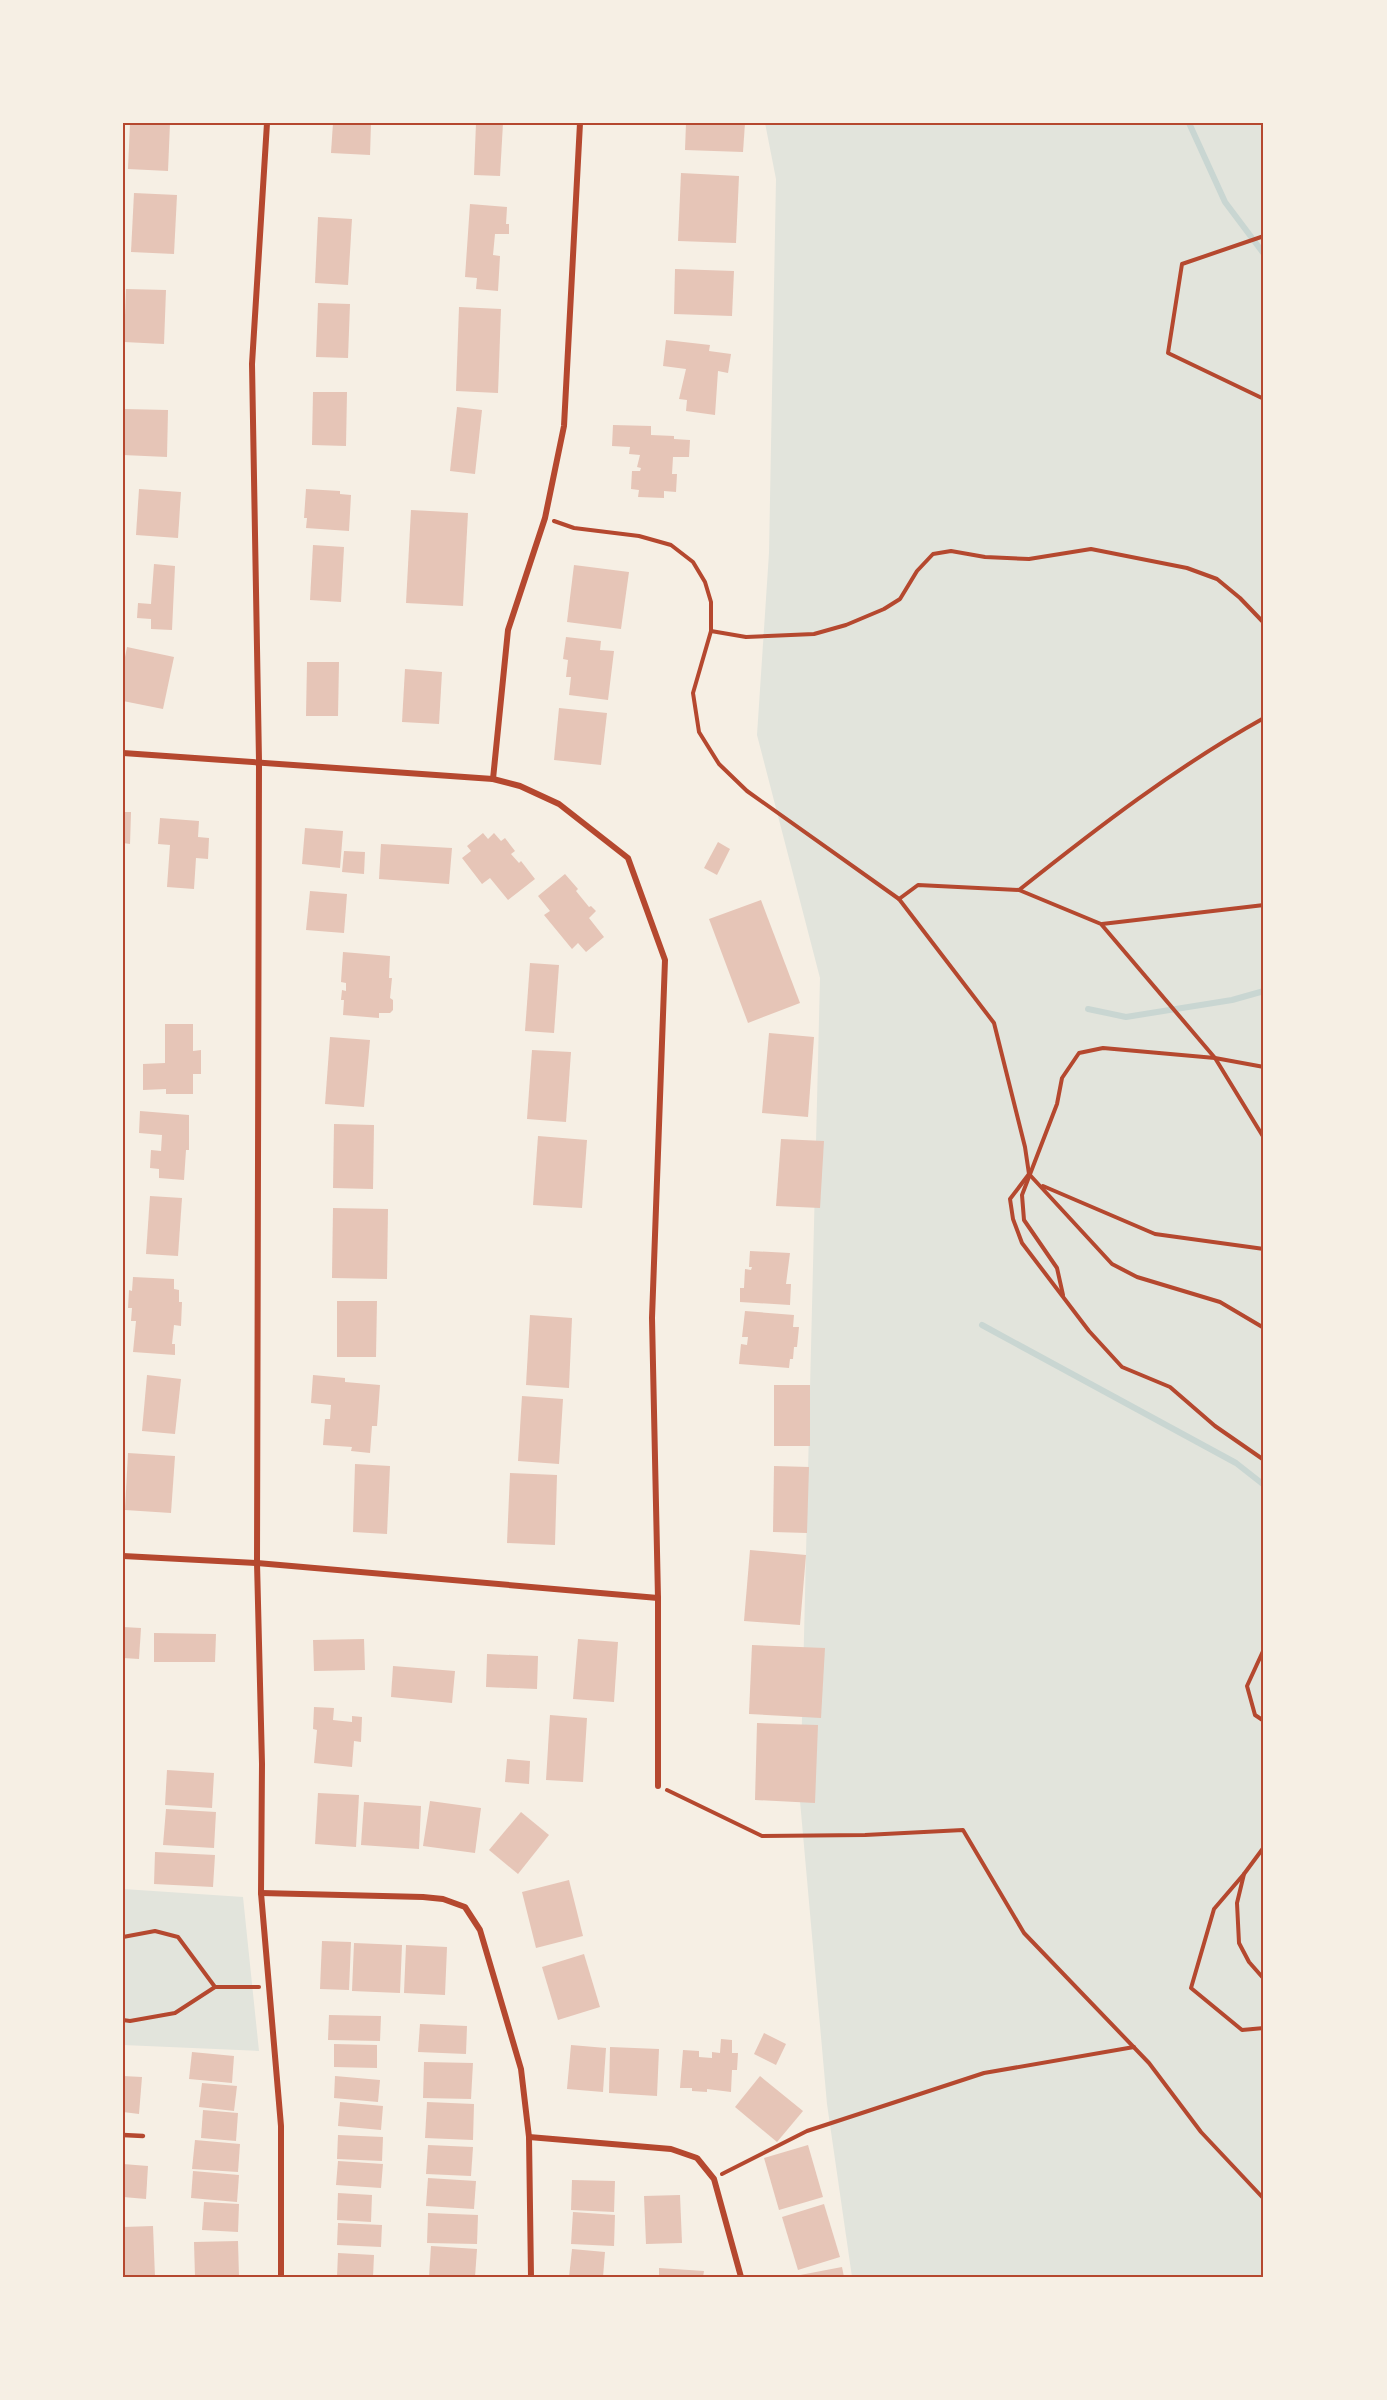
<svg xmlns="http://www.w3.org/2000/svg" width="1387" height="2400" font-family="'Libre Baskerville',serif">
	<rect width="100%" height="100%" fill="#f6efe4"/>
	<g fill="#e2e4dc">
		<path d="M765,123H1264V2277H852L827,2104L800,1801L820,978L757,735L769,553L776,179Z"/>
		<path d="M123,1889L243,1897L259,2051L123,2045Z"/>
	</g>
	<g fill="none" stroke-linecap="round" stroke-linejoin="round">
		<g stroke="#c9d6d2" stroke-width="6">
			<path d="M1189,123L1225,202L1264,254"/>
			<path d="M1088,1009L1126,1017L1232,1000L1264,991"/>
			<path d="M982,1325L1236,1463L1264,1485"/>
		</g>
	</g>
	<g fill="#e6c5b7">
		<path d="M130,123H170L168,171L128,169Z"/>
		<path d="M333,123H371L370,155L331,153Z"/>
		<path d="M476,123H503L500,176L474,175Z"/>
		<path d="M686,123H745L743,152L685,150Z"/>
		<path d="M681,173L739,176L736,243L678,241Z"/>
		<path d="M134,193L177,195L174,254L131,252Z"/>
		<path d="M470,204L507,207L506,224H509V234H495L493,255L500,256L498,291L476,289L477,278L465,277Z"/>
		<path d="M318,217L352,219L348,285L315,283Z"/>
		<path d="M675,269L734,271L732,316L674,314Z"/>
		<path d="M126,289L166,290L164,344L124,342Z"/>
		<path d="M318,303L350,304L348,358L316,357Z"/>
		<path d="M459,307L501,309L498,393L456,391Z"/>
		<path d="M666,340L710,345L709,351L731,354L728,373L718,371L715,415L686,411L687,400L679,399L686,369L663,366Z"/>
		<path d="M313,392H347L346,446L312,445Z"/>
		<path d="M457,407L482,410L475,474L450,471Z"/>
		<path d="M124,409L168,410L167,457L123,455Z"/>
		<path d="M613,425L651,426V435L674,436V439L690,440L689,457H673L672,474H677L676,492L664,491V498L638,497L639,490L631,489L632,471H640L641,468L637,467L640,455L629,454L630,447L612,446Z"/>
		<path d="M139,489L181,492L178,538L136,535Z"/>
		<path d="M306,489L340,491V494L351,495L349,531L306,528L307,518H304Z"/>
		<path d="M411,510L468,513L463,606L406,603Z"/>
		<path d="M313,545L344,547L341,602L310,600Z"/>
		<path d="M154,564L175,566L172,630L151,629V619L137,618L138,603L151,604Z"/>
		<path d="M574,565L629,572L621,629L567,622Z"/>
		<path d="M566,637L601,641L600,650L614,651L608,700L569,695L571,677H566L568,660L563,659Z"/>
		<path d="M127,647L174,657L163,709L123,701V667Z"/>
		<path d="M307,662H339L338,716H306Z"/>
		<path d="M405,669L442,672L439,724L402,722Z"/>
		<path d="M559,708L607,713L601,765L554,760Z"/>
		<path d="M123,812H131L130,844L123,843Z"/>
		<path d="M160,818L199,821L198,837L209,838L208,859L196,858L194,889L167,887L170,845L158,844Z"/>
		<path d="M305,828L343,831L340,868L302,864Z"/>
		<path d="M483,833L488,839L494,833L501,841L505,838L515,851L511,854L519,863L521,861L535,879L508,900L490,878L482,884L462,858L471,851L467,846Z"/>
		<path d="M718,842L730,849L717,875L704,868Z"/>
		<path d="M381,844L452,848L449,884L379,879Z"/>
		<path d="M344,851L365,852L364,874L342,872Z"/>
		<path d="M565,874L578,889L576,891L589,907L591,906L596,911L589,918L604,937L586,952L578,943L572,949L544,915L550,911L538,896Z"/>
		<path d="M310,891L347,894L344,933L306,930Z"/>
		<path d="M761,900L800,1003L748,1023L709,919Z"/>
		<path d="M343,952L390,956L389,978H392L390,998L393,1000V1010L390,1013H379V1018L343,1015L344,1000H341L342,990L346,991V983L341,982Z"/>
		<path d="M530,963L559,965L554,1033L525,1031Z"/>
		<path d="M165,1024H193V1051L201,1050V1074H193V1094H166V1089L143,1090V1064L165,1063Z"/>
		<path d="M769,1033L814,1037L808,1117L762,1113Z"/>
		<path d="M330,1037L370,1040L364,1107L325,1104Z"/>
		<path d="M532,1050L571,1052L566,1122L527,1119Z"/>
		<path d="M140,1111L189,1115V1150H186L184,1180L159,1178V1169L150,1168L151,1150L161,1151L162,1135L139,1133Z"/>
		<path d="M334,1124L374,1125L373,1189L333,1188Z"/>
		<path d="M538,1136L587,1140L582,1208L533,1205Z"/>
		<path d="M781,1139L824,1141L820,1208L776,1206Z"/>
		<path d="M150,1196L182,1198L178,1256L146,1254Z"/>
		<path d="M333,1208L388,1209L387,1279L332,1278Z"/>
		<path d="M750,1251L790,1253L786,1284H791L790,1305L740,1302V1288H744L745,1269L751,1270L752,1267H749Z"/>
		<path d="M133,1277L174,1279V1289L179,1290V1302H182L181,1326L174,1325L172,1344H175V1355L133,1352L136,1321H131L132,1308H128L129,1290L132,1291Z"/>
		<path d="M337,1301H377L376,1357H337Z"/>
		<path d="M745,1311L794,1315L793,1327H799L797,1347H794L793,1359H790L789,1368L739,1364L741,1344L747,1345L748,1337H742Z"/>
		<path d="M530,1315L572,1318L569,1388L526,1385Z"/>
		<path d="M147,1375L181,1379L175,1434L142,1431Z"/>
		<path d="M313,1375L345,1378V1382L380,1385L377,1426H372L370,1453L351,1451L352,1447L323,1445L325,1419H330L331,1405L311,1403Z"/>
		<rect x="774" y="1385" width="36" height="61"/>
		<path d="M522,1396L563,1399L559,1464L518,1461Z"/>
		<path d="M128,1453L175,1456L171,1513L125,1510Z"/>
		<path d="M355,1464L390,1466L387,1534L353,1532Z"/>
		<path d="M774,1466L809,1467L807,1533L773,1532Z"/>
		<path d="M510,1473L557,1475L555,1545L507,1543Z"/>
		<path d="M750,1550L806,1555L800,1625L744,1621Z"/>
		<path d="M123,1627L141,1628L139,1659L123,1658Z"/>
		<path d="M154,1633L216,1634L215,1662H154Z"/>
		<path d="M364,1639L365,1670L314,1671L313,1640Z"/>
		<path d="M578,1639L618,1642L614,1702L573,1699Z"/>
		<path d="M752,1645L825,1648L821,1718L749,1714Z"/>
		<path d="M487,1654L538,1656L537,1689L486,1687Z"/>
		<path d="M393,1666L455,1671L452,1703L391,1697Z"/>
		<path d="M314,1707L334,1708L333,1720L352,1722V1716L362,1717L361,1742L354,1741L352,1767L314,1763L317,1730L313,1729Z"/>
		<path d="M550,1715L587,1718L583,1782L546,1780Z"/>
		<path d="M757,1723L818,1725L815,1803L755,1800Z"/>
		<path d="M507,1759L530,1761L529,1784L505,1782Z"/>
		<path d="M167,1770L214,1773L212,1808L165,1805Z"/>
		<path d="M318,1793L359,1795L356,1847L315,1844Z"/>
		<path d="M430,1801L481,1808L475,1853L423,1846Z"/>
		<path d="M364,1802L421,1806L419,1849L361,1845Z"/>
		<path d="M166,1809L216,1812L214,1848L163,1845Z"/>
		<path d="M521,1812L549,1835L518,1874L489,1850Z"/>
		<path d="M155,1852L215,1855L213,1887L154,1884Z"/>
		<path d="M569,1880L583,1936L536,1948L522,1892Z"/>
		<path d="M322,1941L351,1942L349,1990L320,1989Z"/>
		<path d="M354,1943L402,1945L400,1993L352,1991Z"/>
		<path d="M406,1945L447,1947L445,1995L404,1993Z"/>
		<path d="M584,1954L600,2007L558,2020L542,1967Z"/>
		<path d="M329,2015L381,2016L380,2041L328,2040Z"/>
		<path d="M420,2024L467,2026L466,2054L418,2052Z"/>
		<path d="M764,2033L786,2044L776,2065L754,2054Z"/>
		<path d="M721,2039L732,2040V2053H738L737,2070H732L731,2092L707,2089V2092L692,2091V2088H680L683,2050L699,2051V2057L712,2058V2052L720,2053Z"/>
		<path d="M334,2044L377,2045V2068L334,2067Z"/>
		<path d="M571,2045L606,2048L603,2092L567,2089Z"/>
		<path d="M610,2047L659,2049L657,2096L609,2093Z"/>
		<path d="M192,2052L234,2056L232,2083L189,2079Z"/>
		<path d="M424,2062L473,2063L471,2099L423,2098Z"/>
		<path d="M123,2076L142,2077L139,2114L123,2112Z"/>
		<path d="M335,2076L380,2080L378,2102L334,2098Z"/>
		<path d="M760,2076L803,2111L777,2142L735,2107Z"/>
		<path d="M202,2083L237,2086L234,2111L199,2107Z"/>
		<path d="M340,2102L383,2106L381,2130L338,2126Z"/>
		<path d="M427,2102L474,2104L473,2140L425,2138Z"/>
		<path d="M203,2110L238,2113L236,2141L201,2138Z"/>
		<path d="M338,2135L383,2137L382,2161L337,2159Z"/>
		<path d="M195,2140L240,2144L238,2172L192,2169Z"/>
		<path d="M428,2145L473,2147L471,2176L426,2174Z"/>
		<path d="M808,2145L823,2197L779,2210L764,2158Z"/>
		<path d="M338,2161L383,2164L381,2188L336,2185Z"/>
		<path d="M123,2164L148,2166L146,2199L123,2197Z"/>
		<path d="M193,2171L239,2175L237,2202L191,2198Z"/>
		<path d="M428,2178L476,2181L474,2209L426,2206Z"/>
		<path d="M572,2180L615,2181L614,2212L571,2210Z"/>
		<path d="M338,2193L372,2195L371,2222L337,2220Z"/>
		<path d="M680,2195L682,2243L646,2244L644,2196Z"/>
		<path d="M204,2202L239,2204L238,2232L202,2230Z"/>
		<path d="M824,2204L840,2257L798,2270L782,2217Z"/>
		<path d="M573,2212L615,2215L614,2246L571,2244Z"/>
		<path d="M428,2213L478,2215L477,2244L427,2243Z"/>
		<path d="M338,2223L382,2225L381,2247L337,2245Z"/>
		<path d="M153,2226L155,2277H123V2227Z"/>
		<path d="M238,2241L239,2277H195L194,2242Z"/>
		<path d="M431,2246L477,2249L475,2277H429Z"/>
		<path d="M572,2249L605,2252L603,2277H569Z"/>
		<path d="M338,2253L374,2255L373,2277H337Z"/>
		<path d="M842,2267L844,2277H795V2276Z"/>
		<path d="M659,2268L704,2271L703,2277H659Z"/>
	</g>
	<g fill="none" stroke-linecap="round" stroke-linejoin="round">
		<g stroke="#b5482f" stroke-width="4">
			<path d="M1264,236L1182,264L1168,353L1264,399"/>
			<path d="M554,521L574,528L639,536L671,545L693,562L705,582L711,602V631L693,693L699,732L719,764L747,791L899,899L994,1023L1025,1147L1029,1174L1010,1199L1013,1219L1022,1243L1089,1331L1122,1367L1170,1387L1215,1426L1264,1460"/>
			<path d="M711,631L746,637L814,634L846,625L884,609L900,599L917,571L933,554L951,551L985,557L1029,559L1091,549L1187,568L1217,579L1240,598L1264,623"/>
			<path d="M1019,890L1101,924L1215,1058L1264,1138"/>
			<path d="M899,899L918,885L1019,890C1097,828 1176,767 1264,718"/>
			<path d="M1102,924L1264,905"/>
			<path d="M1029,1174L1112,1264L1137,1277L1220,1302L1264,1328"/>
			<path d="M1043,1186L1155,1234L1264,1249"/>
			<path d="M1063,1295L1057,1268L1024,1220L1022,1195L1057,1104L1062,1078L1079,1053L1103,1048L1215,1058L1264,1067"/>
			<path d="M1264,1649L1247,1686L1255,1715L1264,1721"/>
			<path d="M667,1790L762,1836L865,1835L963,1830L1024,1933L1149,2063L1201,2132L1264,2199"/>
			<path d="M1264,1847L1244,1874L1237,1903L1239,1943L1249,1962L1264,1979"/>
			<path d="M1244,1874L1214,1909L1191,1988L1242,2030L1264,2028"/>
			<path d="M123,1937L155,1931L178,1937L215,1987"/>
			<path d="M123,2020L130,2021L175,2013L215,1987H259"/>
			<path d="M722,2174L807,2131L984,2073L1134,2047"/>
		</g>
		<path stroke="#b5482f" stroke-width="4.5" d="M123,2135L143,2136"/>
		<g stroke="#b5482f" stroke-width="6">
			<path d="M267,123L252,364L259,761L257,1563L262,1764L261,1893L281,2126V2277"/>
			<path d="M123,753L493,779L520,786L559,804L628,858L665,960L652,1318L658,1598V1786"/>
			<path d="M493,779L508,630L545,518L564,426L580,123"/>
			<path d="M123,1556L257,1563L658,1598"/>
			<path d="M261,1893L423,1897L443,1899L465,1907L480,1930L521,2069L529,2137L531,2277"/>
			<path d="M529,2137L671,2149L697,2158L714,2179L741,2277"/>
		</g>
	</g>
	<rect width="1387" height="2400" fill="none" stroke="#f6efe4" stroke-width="249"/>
	<rect x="124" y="124" width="1138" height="2152" fill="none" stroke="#b5482f" stroke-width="2"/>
</svg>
